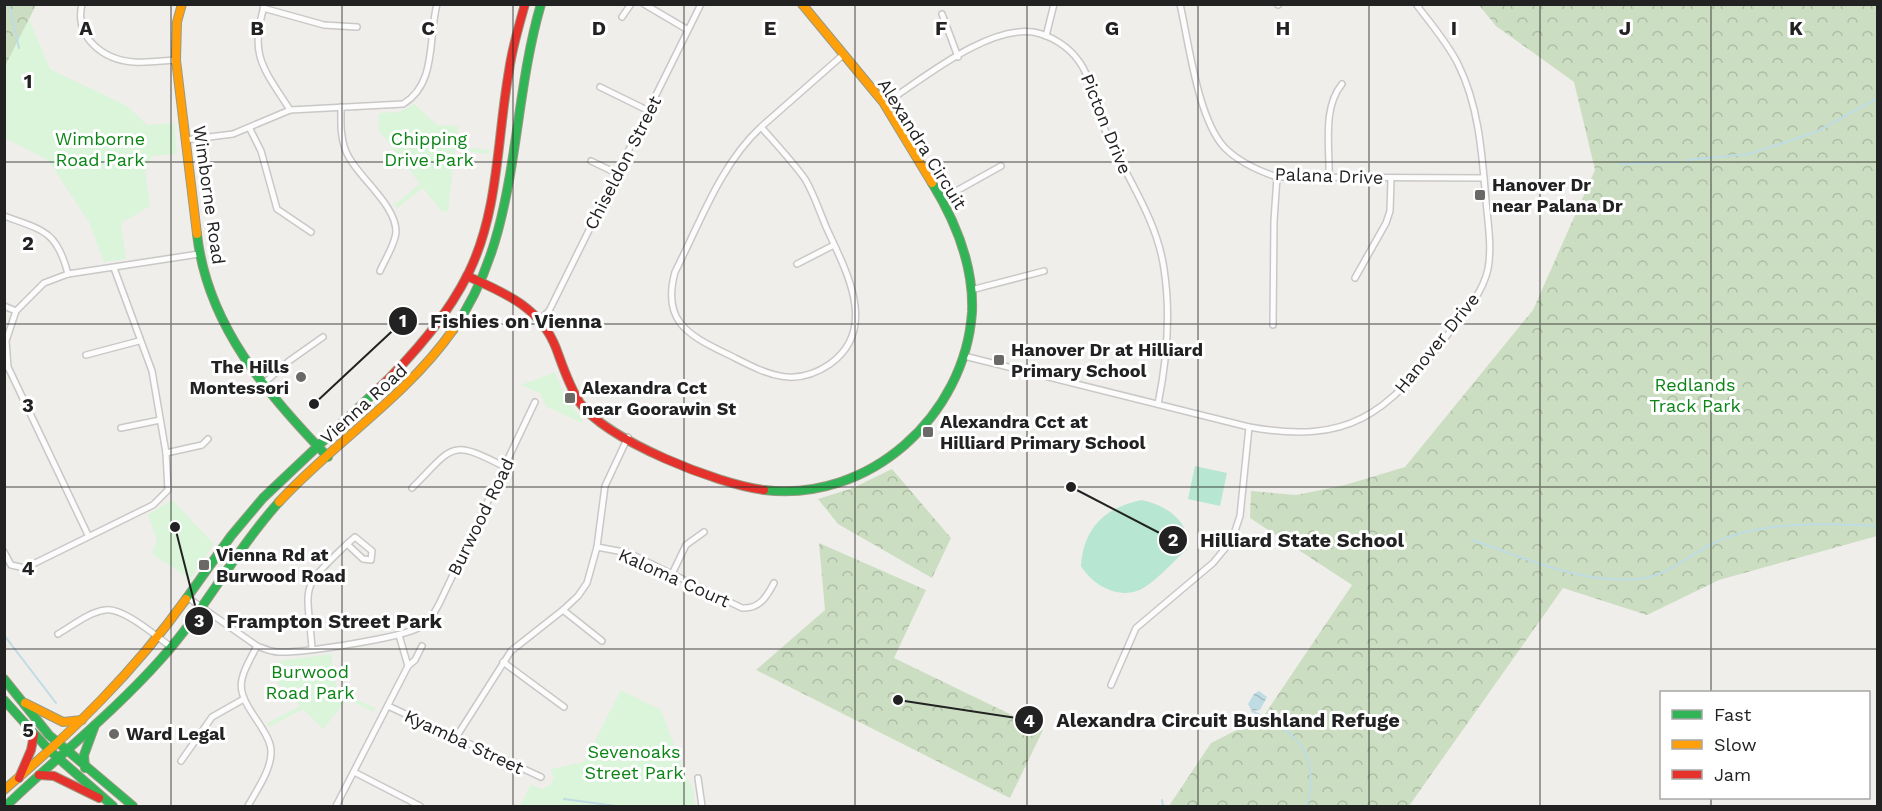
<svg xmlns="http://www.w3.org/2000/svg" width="1882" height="811" font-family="'Work Sans',sans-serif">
	<defs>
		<pattern id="forest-crowns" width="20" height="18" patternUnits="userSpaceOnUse" patternTransform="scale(1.5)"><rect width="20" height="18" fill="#cbdec1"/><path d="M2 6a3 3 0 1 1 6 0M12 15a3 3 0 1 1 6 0" fill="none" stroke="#aebea6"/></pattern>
		<pattern id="water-waves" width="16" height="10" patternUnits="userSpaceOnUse" patternTransform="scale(1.5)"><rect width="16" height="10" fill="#bfdbe3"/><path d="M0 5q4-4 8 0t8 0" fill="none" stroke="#a4bcc2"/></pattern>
	</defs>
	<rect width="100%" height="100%" fill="#f0eeeb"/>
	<g fill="url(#forest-crowns)">
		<path d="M5,5H36L5,68Z"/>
		<path d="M1479,5H1877V536L1719,580L1647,615L1563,588L1409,806H1169L1211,743L1263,717L1352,585L1250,518L1251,491L1296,495L1345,485L1405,467L1533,310L1595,170L1574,82L1496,26Z"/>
		<path d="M892,469L951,538L932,578L838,524L818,499L853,488Z"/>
		<path d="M819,543L926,590L894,658L1043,730L1010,798L756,670L825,610Z"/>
	</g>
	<g fill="#daf5da">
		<path d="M29,19L50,69L127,106L147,125L174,123L177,154L152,156L145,171L150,206L121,223L126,259L104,262L89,222L48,160L5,138L4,68Z"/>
		<path d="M414,104L437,125L458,126L456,146L489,150L488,154L455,150L448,211L442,212L423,188L397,208L394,205L420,184L379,130V113L399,112Z"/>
		<path d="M555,372L567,401L583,420L581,423L546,406L540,393L521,385Z"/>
		<path d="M172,500L214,544L190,579L152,554L157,540L148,515Z"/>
		<path d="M331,654L337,691L376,708L374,712L347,699L323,729L303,709L269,727L267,723L300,706L277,683L280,661Z"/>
		<path d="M621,690L661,710L686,777L693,788L695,806H520L531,784L541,789L550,786L554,779L551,769L584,762Z"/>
	</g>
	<g fill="#b7e6d2">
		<path d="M1195,466L1227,473L1220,506L1188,499Z"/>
		<path d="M1141,500C1165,504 1192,522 1187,549C1174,561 1160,577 1145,587C1122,602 1093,586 1081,566C1084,527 1105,508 1141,500Z"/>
	</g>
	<path fill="url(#water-waves)" d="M1259,691L1267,697L1260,710L1252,711L1248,704L1254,694Z"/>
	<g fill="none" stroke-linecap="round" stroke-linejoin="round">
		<g stroke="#bfdbe3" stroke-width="2">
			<path d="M9,4L19,48"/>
			<path d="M1687,160L1749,154L1816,132L1878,98"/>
			<path d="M1619,164L1679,162"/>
			<path d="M1472,540C1526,558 1580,584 1638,579C1669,576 1690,554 1716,542C1761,521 1829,523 1878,526"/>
			<path d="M4,635L56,703"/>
			<path d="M1252,711C1299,734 1320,752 1307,806"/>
			<path d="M564,799L616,806"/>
			<path d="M1162,800L1163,806"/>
		</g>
		<defs>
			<g id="street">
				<path d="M82,4C74,37 103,60 134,62C147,63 162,61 176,60"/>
				<path d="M265,4C248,55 264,69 290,110"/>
				<path d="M644,4L688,30"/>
				<path d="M1180,4C1189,44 1198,120 1225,148C1240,163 1259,171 1277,177L1484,178"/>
				<path d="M1278,4V5"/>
				<path d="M263,8L324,25L357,27"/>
				<path d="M942,14L958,57"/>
				<path d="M622,17L631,4"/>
				<path d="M1046,36L1054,4"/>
				<path d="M600,87L649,111"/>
				<path d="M884,104C923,79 986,26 1033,32C1050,35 1068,46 1078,60C1092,78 1093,103 1102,123C1122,171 1157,217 1164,269C1171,314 1167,360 1158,404"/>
				<path d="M341,107C341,121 340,135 345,149C355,176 396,203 396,232C395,245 385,259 380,271"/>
				<path d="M761,127C776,144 792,161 805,179C814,194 820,213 827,229C846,271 879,329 830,364C791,391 762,371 725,353C686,334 662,320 675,272C700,223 720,165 761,127L844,54"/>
				<path d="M250,129L261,151L277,209L311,232"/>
				<path d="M185,140L233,134L290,110L403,104C437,84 428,39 437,4"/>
				<path d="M591,161L618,174"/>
				<path d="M1329,177C1330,148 1322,108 1342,84"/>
				<path d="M942,199L1001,166"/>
				<path d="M4,216C43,230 57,231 68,274"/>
				<path d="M797,264L834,245"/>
				<path d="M1355,278L1386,223L1390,211L1391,179"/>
				<path d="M971,290L1044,271"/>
				<path d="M4,306L16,311"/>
				<path d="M540,319L549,311L701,4"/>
				<path d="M1273,325L1274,221L1277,177"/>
				<path d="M86,355L139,341"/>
				<path d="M964,356L1249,427C1350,445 1386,414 1445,338C1461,317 1482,296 1488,269C1492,247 1488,223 1486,201C1482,154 1479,106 1458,64C1447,42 1430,23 1416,4"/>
				<path d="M262,385L289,361L323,337"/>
				<path d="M121,428L160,420"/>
				<path d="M166,453L202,445L208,439"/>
				<path d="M412,488C454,446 449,438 505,467"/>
				<path d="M88,535L8,367L6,341L16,311L44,283L68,274L199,254"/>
				<path d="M355,537L372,551L371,560L363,559L347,544Z"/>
				<path d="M597,547L629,553L742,608C760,609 767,596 774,583"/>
				<path d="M4,552L11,565L25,568L153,505L168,490L166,453L152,371L114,268"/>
				<path d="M672,574L686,545L704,532"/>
				<path d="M187,597L257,646C265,649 271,652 279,652C302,653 402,638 420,627C430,621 435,612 440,602L535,402"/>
				<path d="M563,610L602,641"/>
				<path d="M58,634C72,626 89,612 105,610C123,607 156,636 171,647"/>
				<path d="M312,648C307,583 298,591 347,544"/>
				<path d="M503,662L564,707"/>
				<path d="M408,666L415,660L422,646"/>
				<path d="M1111,685L1136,628L1213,563L1232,540L1240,516L1249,427"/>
				<path d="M388,706L541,777"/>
				<path d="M455,739L511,651L563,610L578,596L587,583L597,547L605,486L628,437"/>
				<path d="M181,761L212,717L242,700"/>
				<path d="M354,772L420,806"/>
				<path d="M698,778L702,806"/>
				<path d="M248,806C256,791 272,769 271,751C271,742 265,733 260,725C235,688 236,685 257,646"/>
				<path d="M336,806L408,666L399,635"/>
			</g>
			<g id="fast">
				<path d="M197,234C207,325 267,394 328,457"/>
				<path d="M453,330C521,234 509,113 541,4"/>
				<path d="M764,490C869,503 965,416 972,312C974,265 956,222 932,183"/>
				<path d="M186,599L231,536L263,498L373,394"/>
				<path d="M4,679L49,735L133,806"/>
				<path d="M4,700L49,750L113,806"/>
				<path d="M85,768L84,755L95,725"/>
				<path d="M6,806C57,757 114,712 161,659C205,610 235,551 279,502"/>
			</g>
			<g id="slow">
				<path d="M182,4L177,22L176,60L197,234"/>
				<path d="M802,4L883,102L932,183"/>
				<path d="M279,502C334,442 405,398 453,330"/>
				<path d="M25,703L63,722L82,720"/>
				<path d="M4,790C72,732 134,672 186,599"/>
			</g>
			<g id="jam">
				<path d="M467,276C505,293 540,307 556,348C563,367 569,386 580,403C608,441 717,484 764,490"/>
				<path d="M373,394C410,359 446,319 469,272C499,210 497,138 509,71C512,48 519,26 525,4"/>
				<path d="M39,775L54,776L99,798"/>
				<path d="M19,778L31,750L34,735"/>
			</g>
		</defs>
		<use href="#street" stroke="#c9c8c7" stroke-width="8"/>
		<use href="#fast" stroke="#999a82" stroke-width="10"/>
		<use href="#slow" stroke="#999a82" stroke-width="10"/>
		<use href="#jam" stroke="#999a82" stroke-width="10"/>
		<use href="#street" stroke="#fdfcfc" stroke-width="5"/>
		<use href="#fast" stroke="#30b455" stroke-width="8"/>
		<use href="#slow" stroke="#ff9f0a" stroke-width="8"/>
		<use href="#jam" stroke="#e5322d" stroke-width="8"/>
	</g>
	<path fill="none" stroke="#222" stroke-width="1.5" stroke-opacity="0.55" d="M171,4V806M342,4V806M513,4V806M684,4V806M855,4V806M1027,4V806M1198,4V806M1369,4V806M1540,4V806M1711,4V692M4,162H1878M4,324H1878M4,487H1878M4,649H1878M1711,798V806"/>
	<g fill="#6a6968" stroke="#fff" stroke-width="2">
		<rect x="1474" y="189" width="12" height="12" rx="3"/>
		<rect x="993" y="354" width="12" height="12" rx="3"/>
		<circle cx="301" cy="377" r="6"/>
		<rect x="564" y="392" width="12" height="12" rx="3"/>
		<rect x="922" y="426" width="12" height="12" rx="3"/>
		<rect x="198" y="559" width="12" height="12" rx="3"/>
		<circle cx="114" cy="734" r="6"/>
	</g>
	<g text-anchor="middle" stroke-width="6" stroke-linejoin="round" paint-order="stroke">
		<g font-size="18" fill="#222" stroke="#fff">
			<text transform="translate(1106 124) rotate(68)" y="6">Picton Drive</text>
			<text transform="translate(922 144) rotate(58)" y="6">Alexandra Circuit</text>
			<text transform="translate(623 163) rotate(-63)" y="6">Chiseldon Street</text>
			<text transform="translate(1329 176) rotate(2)" y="6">Palana Drive</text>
			<text transform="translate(209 195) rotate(82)" y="6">Wimborne Road</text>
			<text transform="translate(1437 343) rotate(-51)" y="6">Hanover Drive</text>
			<text transform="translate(364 404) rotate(-42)" y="6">Vienna Road</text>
			<text transform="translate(481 517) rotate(-64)" y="6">Burwood Road</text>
			<text transform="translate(674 578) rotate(24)" y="6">Kaloma Court</text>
			<text transform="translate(464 742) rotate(25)" y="6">Kyamba Street</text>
		</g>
		<g font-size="18" fill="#0c8416" stroke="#fff">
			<text x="100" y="145">Wimborne<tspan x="100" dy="21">Road Park</tspan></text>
			<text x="429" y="145">Chipping<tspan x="429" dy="21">Drive Park</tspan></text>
			<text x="1695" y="391">Redlands<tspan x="1695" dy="21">Track Park</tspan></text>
			<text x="310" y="678">Burwood<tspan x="310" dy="21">Road Park</tspan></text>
			<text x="634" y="758">Sevenoaks<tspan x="634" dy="21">Street Park</tspan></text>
		</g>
		<g font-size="18" font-weight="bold" fill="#222" stroke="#fff" text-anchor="start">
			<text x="1492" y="191">Hanover Dr<tspan x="1492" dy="21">near Palana Dr</tspan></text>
			<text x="1011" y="356">Hanover Dr at Hilliard<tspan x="1011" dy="21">Primary School</tspan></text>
			<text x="289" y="373" text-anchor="end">The Hills<tspan x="289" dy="21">Montessori</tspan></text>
			<text x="582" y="394">Alexandra Cct<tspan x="582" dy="21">near Goorawin St</tspan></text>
			<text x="940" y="428">Alexandra Cct at<tspan x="940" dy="21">Hilliard Primary School</tspan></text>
			<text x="216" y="561">Vienna Rd at<tspan x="216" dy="21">Burwood Road</tspan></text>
			<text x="126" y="740">Ward Legal</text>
		</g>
	</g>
	<g font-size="20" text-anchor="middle" font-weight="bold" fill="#222" stroke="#fff" stroke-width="6" stroke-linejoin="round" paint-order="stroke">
		<text x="86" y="35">A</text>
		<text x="257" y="35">B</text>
		<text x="428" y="35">C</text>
		<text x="599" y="35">D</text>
		<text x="770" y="35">E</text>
		<text x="941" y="35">F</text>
		<text x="1112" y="35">G</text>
		<text x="1283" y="35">H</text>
		<text x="1454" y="35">I</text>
		<text x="1625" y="35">J</text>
		<text x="1796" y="35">K</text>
		<text x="28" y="88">1</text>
		<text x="28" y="250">2</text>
		<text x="28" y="412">3</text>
		<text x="28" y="575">4</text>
		<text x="28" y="737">5</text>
	</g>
	<path fill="none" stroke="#222" stroke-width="2" d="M314 404L403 321M1071 487L1173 540M175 527L199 621M898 700L1029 720"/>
	<g fill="#222" stroke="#fff" stroke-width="2">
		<circle cx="314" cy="404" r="6"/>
		<circle cx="1071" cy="487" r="6"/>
		<circle cx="175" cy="527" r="6"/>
		<circle cx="898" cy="700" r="6"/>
		<circle cx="403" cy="321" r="15"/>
		<circle cx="1173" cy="540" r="15"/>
		<circle cx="199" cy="621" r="15"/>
		<circle cx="1029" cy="720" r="15"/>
	</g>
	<g font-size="18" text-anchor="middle" font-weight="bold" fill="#fff">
		<text x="403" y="327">1</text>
		<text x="1173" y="546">2</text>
		<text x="199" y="627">3</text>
		<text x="1029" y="727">4</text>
	</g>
	<g font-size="20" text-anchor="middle" font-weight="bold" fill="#222" stroke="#fff" stroke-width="6" stroke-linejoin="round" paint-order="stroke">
		<text x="516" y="328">Fishies on Vienna</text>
		<text x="1302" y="547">Hilliard State School</text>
		<text x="334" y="628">Frampton Street Park</text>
		<text x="1228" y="727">Alexandra Circuit Bushland Refuge</text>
	</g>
	<rect width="1882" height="811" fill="none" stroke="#222222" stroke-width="12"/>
	<rect x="1660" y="691" width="210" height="108" fill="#ffffff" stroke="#a7a7a7" stroke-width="1.5"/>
	<rect x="1672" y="710" width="30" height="9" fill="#30b455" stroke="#a7a7a7" stroke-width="1.5"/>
	<text x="1714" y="721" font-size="18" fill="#222222">Fast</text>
	<rect x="1672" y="740" width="30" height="9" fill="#ff9f0a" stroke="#a7a7a7" stroke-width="1.5"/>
	<text x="1714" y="751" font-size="18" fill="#222222">Slow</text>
	<rect x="1672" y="770" width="30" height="9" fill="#e5322d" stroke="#a7a7a7" stroke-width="1.5"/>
	<text x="1714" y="781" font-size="18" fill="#222222">Jam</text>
</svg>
